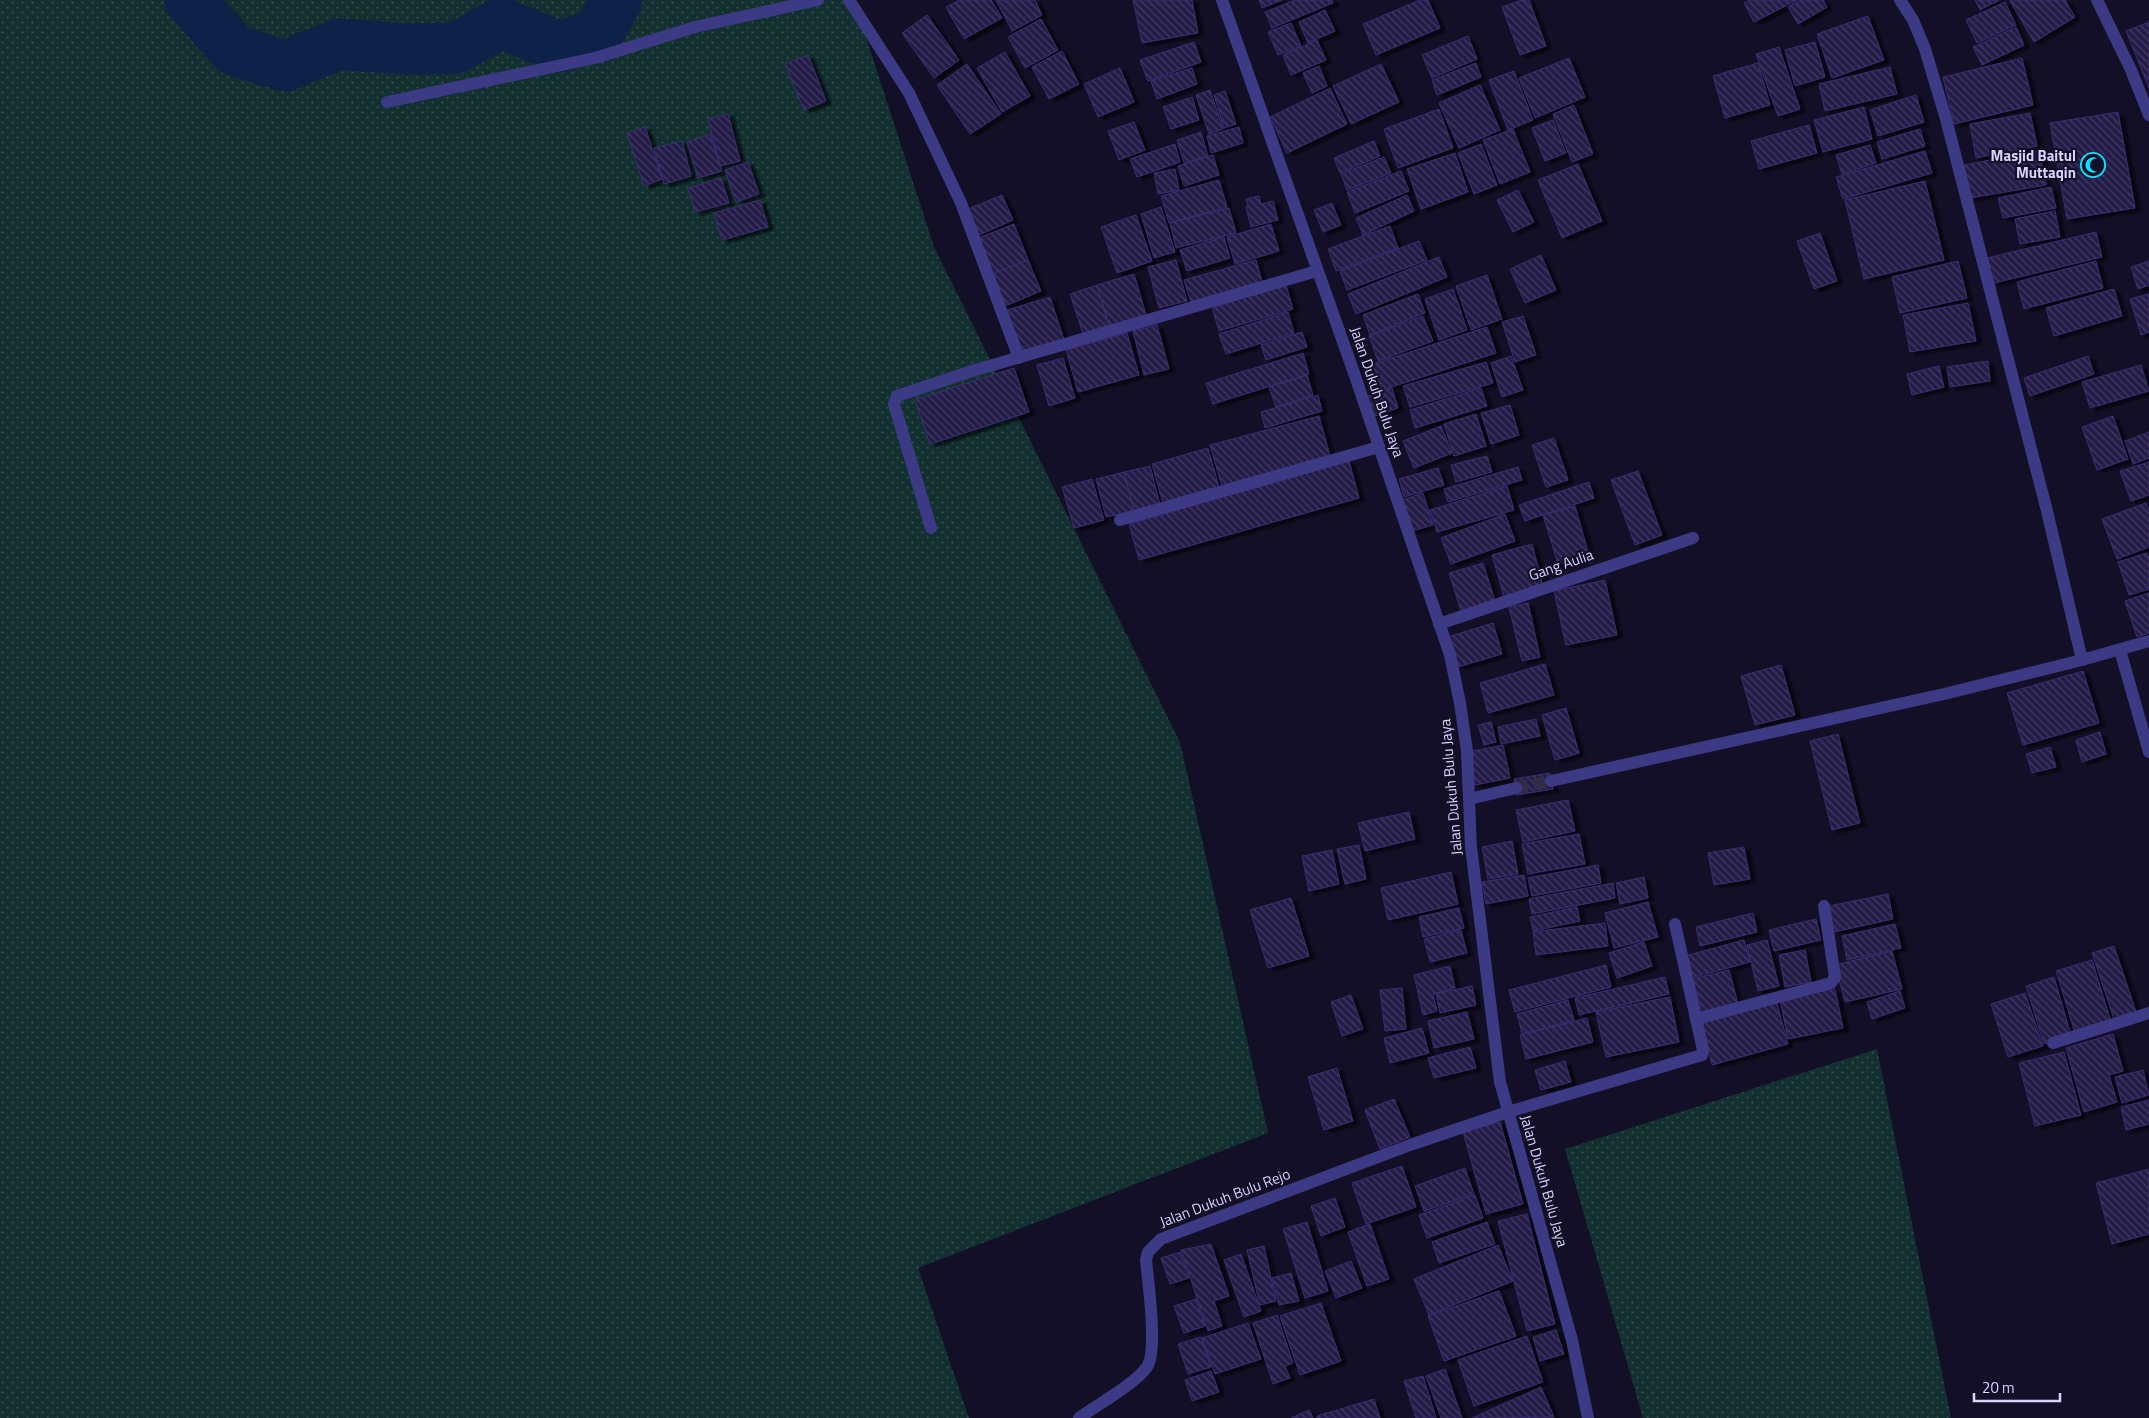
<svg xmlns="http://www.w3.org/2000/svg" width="2149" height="1418" font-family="'Titillium Web',sans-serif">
	<defs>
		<pattern id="green-dots" width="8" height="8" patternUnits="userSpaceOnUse" patternTransform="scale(1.25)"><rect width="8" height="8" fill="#12302f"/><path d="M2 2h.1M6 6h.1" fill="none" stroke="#344d4e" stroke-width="1.8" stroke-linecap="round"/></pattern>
		<pattern id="building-back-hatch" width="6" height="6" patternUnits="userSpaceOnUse" patternTransform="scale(1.25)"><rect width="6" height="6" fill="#241b47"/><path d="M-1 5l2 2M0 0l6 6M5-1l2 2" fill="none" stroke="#433b63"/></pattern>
		<filter id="shadow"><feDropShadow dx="5.5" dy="3" stdDeviation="1" flood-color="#0009"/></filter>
	</defs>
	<rect width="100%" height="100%" fill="#130f26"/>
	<g fill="url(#green-dots)">
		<path d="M0,0H854L934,247L1180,742L1268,1133L918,1268L969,1418H0Z"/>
		<path d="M1877,1049L1951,1418H1643L1565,1149Z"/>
	</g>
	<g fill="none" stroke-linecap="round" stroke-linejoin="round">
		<path stroke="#0c2248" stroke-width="51" d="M190,0L234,50L285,66L339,44L407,49L456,48L501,23L560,47L598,34L617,0"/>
	</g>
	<g fill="url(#building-back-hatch)" stroke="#3b2d73" filter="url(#shadow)">
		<path d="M960,0H991L1002,18L964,39L946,7Z"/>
		<path d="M996,0H1035L1042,15L1012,31Z"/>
		<path d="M1133,0H1192L1198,33L1142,43Z"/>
		<path d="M1259,0H1282L1262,8Z"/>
		<path d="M1295,0H1332L1333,3L1272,28L1265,12Z"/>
		<path d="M1420,0H1428L1440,28L1376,55L1363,24Z"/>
		<path d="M1522,0H1529L1546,46L1520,55L1502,7Z"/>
		<path d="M1750,0H1797L1754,22L1744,3Z"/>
		<path d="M1800,0H1823L1827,7L1798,24L1788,7Z"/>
		<path d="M1975,0H1999L1980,10Z"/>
		<path d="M2012,0H2065L2075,17L2034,42L2010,1Z"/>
		<path d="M2005,2L2016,25L1977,43L1966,20Z"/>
		<path d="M1325,10L1335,31L1308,43L1299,22Z"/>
		<path d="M927,15L959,60L934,78L902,33Z"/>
		<path d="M1868,16L1884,60L1832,78L1817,34Z"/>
		<path d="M1041,19L1058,50L1025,68L1008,37Z"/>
		<path d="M2149,22V88L2126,31Z"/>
		<path d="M1291,23L1301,46L1278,55L1268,32Z"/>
		<path d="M2016,27L2024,45L1982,65L1973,47Z"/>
		<path d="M1468,36L1477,59L1432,78L1422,55Z"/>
		<path d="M1317,40L1326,60L1291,75L1283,55Z"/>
		<path d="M1194,42L1201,62L1148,81L1140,60Z"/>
		<path d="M1815,42L1825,77L1795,86L1785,50Z"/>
		<path d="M1779,47L1800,109L1778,116L1756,54Z"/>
		<path d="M1062,51L1079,84L1049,99L1032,67Z"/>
		<path d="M1005,52L1030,96L1002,112L977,68Z"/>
		<path d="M808,55L826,101L804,110L785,64Z"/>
		<path d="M1569,58L1585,97L1535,118L1519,78Z"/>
		<path d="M2022,58L2033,105L1954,124L1943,77Z"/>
		<path d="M1476,63L1481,77L1437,95L1432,80Z"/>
		<path d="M1758,63L1770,105L1725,118L1713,76Z"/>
		<path d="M967,64L1001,114L970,134L937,85Z"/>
		<path d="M1381,64L1399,102L1351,124L1333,86Z"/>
		<path d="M1319,66L1327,86L1312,93L1303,73Z"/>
		<path d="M1890,67L1897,94L1825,111L1819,84Z"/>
		<path d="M1120,68L1134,102L1098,117L1084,84Z"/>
		<path d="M1192,68L1197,84L1157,99L1151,81Z"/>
		<path d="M1514,71L1533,120L1508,130L1489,80Z"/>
		<path d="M1480,85L1500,130L1459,148L1439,103Z"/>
		<path d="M1330,88L1347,124L1287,153L1270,117Z"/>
		<path d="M1210,90L1223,129L1209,134L1196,95Z"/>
		<path d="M1225,91L1236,124L1224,128L1214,95Z"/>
		<path d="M1916,95L1924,122L1878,136L1870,110Z"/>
		<path d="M1192,97L1199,120L1171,129L1163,107Z"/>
		<path d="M1574,105L1593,154L1572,162L1553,114Z"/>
		<path d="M1864,107L1872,139L1823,152L1814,120Z"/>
		<path d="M1439,109L1453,148L1398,168L1384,129Z"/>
		<path d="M2118,112L2135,208L2067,219L2050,123Z"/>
		<path d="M2030,113L2037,146L1976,158L1970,124Z"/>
		<path d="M728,114L740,161L720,166L708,119Z"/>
		<path d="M1553,120L1566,153L1545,161L1532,128Z"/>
		<path d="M1134,122L1145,150L1119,160L1108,131Z"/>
		<path d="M1809,125L1817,153L1759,169L1751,141Z"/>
		<path d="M645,127L662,179L644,186L627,133Z"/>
		<path d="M1239,127L1243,143L1211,153L1207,136Z"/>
		<path d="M1513,129L1530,172L1500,184L1483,140Z"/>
		<path d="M1920,129L1925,146L1882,159L1877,142Z"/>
		<path d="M1201,132L1208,156L1184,163L1177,140Z"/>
		<path d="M710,134L722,171L698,178L687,142Z"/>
		<path d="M682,141L691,176L664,184L654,148Z"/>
		<path d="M1374,141L1380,156L1340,173L1334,158Z"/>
		<path d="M1175,144L1180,162L1137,177L1130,159Z"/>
		<path d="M1481,144L1497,185L1474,194L1458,153Z"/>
		<path d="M1870,145L1876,163L1842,174L1836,155Z"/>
		<path d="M1925,151L1932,173L1843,199L1836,177Z"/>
		<path d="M2039,151L2046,185L1970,198L1964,165Z"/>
		<path d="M1455,153L1468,192L1421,209L1407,169Z"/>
		<path d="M1213,155L1219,175L1184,186L1178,166Z"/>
		<path d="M1384,157L1391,173L1347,190L1341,174Z"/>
		<path d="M748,162L759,194L736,202L725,170Z"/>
		<path d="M1578,164L1602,221L1562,238L1538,180Z"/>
		<path d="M1175,169L1179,190L1158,194L1154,173Z"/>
		<path d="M1401,171L1409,191L1355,213L1347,192Z"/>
		<path d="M721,178L729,203L695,212L688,188Z"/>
		<path d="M1219,180L1227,207L1169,223L1161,196Z"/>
		<path d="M1925,181L1944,260L1864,279L1845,200Z"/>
		<path d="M2051,187L2056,208L2003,218L1998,198Z"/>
		<path d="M1518,190L1534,222L1513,232L1497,200Z"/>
		<path d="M1002,195L1013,220L979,235L968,209Z"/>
		<path d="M1407,195L1414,211L1363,235L1356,218Z"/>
		<path d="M1259,196L1261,204L1273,201L1278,220L1251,227L1246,207H1248L1246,199Z"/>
		<path d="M760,200L768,227L722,240L714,213Z"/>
		<path d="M1332,203L1341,225L1323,232L1314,210Z"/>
		<path d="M1161,207L1175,252L1154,258L1141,214Z"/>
		<path d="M1229,208L1236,233L1176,248L1170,223Z"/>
		<path d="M2055,211L2060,237L2020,244L2015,219Z"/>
		<path d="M1136,215L1152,261L1117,273L1101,227Z"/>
		<path d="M1014,224L1028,260L990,275L976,239Z"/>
		<path d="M1271,224L1279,251L1235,264L1227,237Z"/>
		<path d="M1390,226L1398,248L1336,271L1328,249Z"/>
		<path d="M2096,232L2102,257L1994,283L1987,258Z"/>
		<path d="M1820,233L1837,281L1814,289L1797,241Z"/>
		<path d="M1224,237L1230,258L1187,271L1180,250Z"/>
		<path d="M1419,241L1427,260L1347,290L1340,271Z"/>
		<path d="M1541,255L1556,290L1525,303L1510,269Z"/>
		<path d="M1439,257L1447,277L1356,314L1348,294Z"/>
		<path d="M1028,260L1041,291L1003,307L990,275Z"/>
		<path d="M1176,260L1187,301L1159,308L1148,267Z"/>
		<path d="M1256,260L1262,282L1191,302L1184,280Z"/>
		<path d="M1958,261L1967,298L1900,313L1892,277Z"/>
		<path d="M2096,261L2103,288L2024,309L2017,282Z"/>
		<path d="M2149,261V285L2138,289L2131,267Z"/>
		<path d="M1134,274L1146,315L1109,326L1097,285Z"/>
		<path d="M1487,275L1502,319L1471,330L1456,286Z"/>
		<path d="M1097,285L1109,326L1083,334L1070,294Z"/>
		<path d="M1286,285L1293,309L1219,331L1212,307Z"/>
		<path d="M1453,289L1467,330L1439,340L1425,299Z"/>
		<path d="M2114,289L2122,316L2054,336L2046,308Z"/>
		<path d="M1418,294L1425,313L1370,335L1363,315Z"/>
		<path d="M2149,294V332L2141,335L2130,299Z"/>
		<path d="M1050,297L1065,343L1019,358L1004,311Z"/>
		<path d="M1968,303L1976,341L1910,352L1903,315Z"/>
		<path d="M1288,312L1294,333L1226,354L1219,334Z"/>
		<path d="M1423,316L1433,341L1378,361L1369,336Z"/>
		<path d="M1523,316L1536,355L1515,362L1502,322Z"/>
		<path d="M1157,325L1169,369L1144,375L1133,331Z"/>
		<path d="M1487,327L1496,353L1376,392L1367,366Z"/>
		<path d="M1302,332L1307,347L1266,360L1261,345Z"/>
		<path d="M1127,333L1139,375L1078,392L1066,350Z"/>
		<path d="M1303,353L1309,374L1213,404L1206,383Z"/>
		<path d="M1511,356L1523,390L1502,397L1491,363Z"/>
		<path d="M2088,356L2094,374L2030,396L2024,378Z"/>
		<path d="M1063,358L1075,398L1049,406L1037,365Z"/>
		<path d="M1988,361L1990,381L1950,387L1947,367Z"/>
		<path d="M1486,362L1493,383L1410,407L1403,386Z"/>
		<path d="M2141,365L2149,391L2090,408L2082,382Z"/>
		<path d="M1939,366L1944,387L1912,395L1907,374Z"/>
		<path d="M1014,368L1029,412L930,444L915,400Z"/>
		<path d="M1307,375L1313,395L1276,407L1269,387Z"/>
		<path d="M1392,388L1398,408L1372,417L1365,397Z"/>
		<path d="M1481,388L1487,406L1415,428L1410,410Z"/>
		<path d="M1318,395L1322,411L1265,428L1261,412Z"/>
		<path d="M1510,405L1519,435L1491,444L1481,413Z"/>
		<path d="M1476,414L1486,446L1454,456L1444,424Z"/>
		<path d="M1319,416L1331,460L1223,490L1210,445Z"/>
		<path d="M2113,416L2128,459L2097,470L2082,427Z"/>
		<path d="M1441,426L1452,453L1414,468L1403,441Z"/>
		<path d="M2149,432V458L2133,464L2125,441Z"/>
		<path d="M1554,438L1568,480L1546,487L1532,445Z"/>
		<path d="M1208,448L1219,487L1163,503L1152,464Z"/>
		<path d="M1487,456L1492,472L1456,482L1451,465Z"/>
		<path d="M1349,461L1359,498L1139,560L1129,524Z"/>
		<path d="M2149,462V495L2131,501L2120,471Z"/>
		<path d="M1150,466L1160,505L1134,511L1124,472Z"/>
		<path d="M1518,467L1522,480L1448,502L1444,489Z"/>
		<path d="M1438,468L1444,485L1404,497L1399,479Z"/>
		<path d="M1638,471L1662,535L1635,545L1611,480Z"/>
		<path d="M1124,472L1134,511L1106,517L1096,479Z"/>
		<path d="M1092,479L1104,520L1074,528L1062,487Z"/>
		<path d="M1589,482L1594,498L1525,521L1519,505Z"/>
		<path d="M1507,486L1514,510L1437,532L1430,510Z"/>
		<path d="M1423,493L1433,525L1412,531L1402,500Z"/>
		<path d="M2146,503L2149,511V547L2117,559L2102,519Z"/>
		<path d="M1575,506L1589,555L1558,564L1543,515Z"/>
		<path d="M1505,514L1515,541L1451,564L1441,538Z"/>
		<path d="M1532,544L1543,586L1504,597L1492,555Z"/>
		<path d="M2147,553L2149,559V589L2129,595L2118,562Z"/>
		<path d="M1483,563L1495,601L1461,611L1449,573Z"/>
		<path d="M1605,580L1617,635L1566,645L1554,591Z"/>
		<path d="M2149,593V633L2137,637L2125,601Z"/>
		<path d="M1528,603L1540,657L1522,661L1509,607Z"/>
		<path d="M1493,623L1502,654L1458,667L1448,637Z"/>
		<path d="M1545,664L1554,695L1488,713L1480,683Z"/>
		<path d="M1781,665L1795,715L1755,725L1741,676Z"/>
		<path d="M2083,671L2099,723L2023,745L2007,693Z"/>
		<path d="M1566,708L1579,753L1555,760L1542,715Z"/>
		<path d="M1536,719L1540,736L1501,744L1498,727Z"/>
		<path d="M1491,722L1496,742L1484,745L1478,725Z"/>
		<path d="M2100,732L2106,754L2082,762L2076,740Z"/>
		<path d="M1838,734L1860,823L1832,830L1810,741Z"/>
		<path d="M1503,745L1510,778L1475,785L1468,752Z"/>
		<path d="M2050,747L2056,767L2032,773L2026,754Z"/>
		<path d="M1550,773L1553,789L1517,795L1514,779Z"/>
		<path d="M1568,800L1575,831L1523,842L1516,810Z"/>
		<path d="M1409,812L1415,839L1365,851L1358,823Z"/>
		<path d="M1579,834L1585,864L1528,874L1522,844Z"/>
		<path d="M1512,841L1518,874L1488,879L1482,847Z"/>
		<path d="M1359,845L1366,879L1345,884L1337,849Z"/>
		<path d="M1744,847L1750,879L1714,885L1708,853Z"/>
		<path d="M1332,850L1339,884L1309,891L1302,856Z"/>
		<path d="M1598,865L1601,883L1532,896L1528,878Z"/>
		<path d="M1451,872L1458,904L1388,920L1381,888Z"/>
		<path d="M1524,875L1528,896L1486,904L1482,882Z"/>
		<path d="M1644,877L1648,898L1620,904L1616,883Z"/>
		<path d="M1613,883L1615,898L1532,914L1529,899Z"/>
		<path d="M1888,894L1893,919L1834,932L1829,906Z"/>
		<path d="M1291,898L1309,956L1268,968L1250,910Z"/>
		<path d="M1648,902L1658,937L1614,948L1605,913Z"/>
		<path d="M1577,907L1580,921L1533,931L1530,917Z"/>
		<path d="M1459,908L1464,928L1423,937L1419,917Z"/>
		<path d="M1753,913L1757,932L1700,946L1696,927Z"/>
		<path d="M1816,919L1821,940L1774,951L1769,930Z"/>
		<path d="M1605,923L1608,946L1536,955L1533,932Z"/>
		<path d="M1895,924L1901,948L1847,960L1842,936Z"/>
		<path d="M1461,930L1467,953L1430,962L1424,939Z"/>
		<path d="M1744,940L1750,962L1691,978L1685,956Z"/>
		<path d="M1767,940L1779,986L1758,991L1747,945Z"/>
		<path d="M1644,942L1652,966L1617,978L1609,953Z"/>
		<path d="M2114,946L2137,1015L2115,1022L2092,953Z"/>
		<path d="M1805,950L1811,982L1785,987L1779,955Z"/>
		<path d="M1892,951L1902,989L1845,1002L1835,965Z"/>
		<path d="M2092,960L2111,1022L2075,1033L2056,971Z"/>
		<path d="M1606,965L1611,987L1515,1012L1509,990Z"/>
		<path d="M1450,966L1455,988L1433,994L1437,1011L1423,1015L1414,975Z"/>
		<path d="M1729,970L1738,1004L1702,1013L1693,979Z"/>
		<path d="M1665,977L1669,994L1579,1015L1575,998Z"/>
		<path d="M2054,977L2071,1035L2044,1044L2026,986Z"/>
		<path d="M1472,986L1476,1005L1440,1013L1436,994Z"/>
		<path d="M1402,988L1406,1029L1385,1031L1380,990Z"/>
		<path d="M1835,989L1843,1028L1788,1039L1780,999Z"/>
		<path d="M1900,991L1905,1008L1872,1019L1867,1002Z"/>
		<path d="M2025,993L2043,1046L2008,1057L1991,1004Z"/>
		<path d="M1351,995L1363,1029L1342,1036L1331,1002Z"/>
		<path d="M1670,997L1679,1042L1606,1057L1596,1012Z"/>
		<path d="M1568,1000L1574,1020L1522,1034L1517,1014Z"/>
		<path d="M1776,1000L1788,1044L1712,1065L1700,1020Z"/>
		<path d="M1467,1012L1474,1039L1434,1048L1428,1021Z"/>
		<path d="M1587,1018L1593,1042L1526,1059L1520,1035Z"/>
		<path d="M1422,1028L1429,1053L1390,1063L1384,1038Z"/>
		<path d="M2113,1034L2123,1071L2109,1075L2117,1102L2084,1112L2066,1048Z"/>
		<path d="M1470,1047L1476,1068L1434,1078L1428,1058Z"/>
		<path d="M2064,1052L2081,1115L2035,1126L2019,1063Z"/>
		<path d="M1565,1061L1571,1082L1541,1090L1535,1070Z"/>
		<path d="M1337,1068L1353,1121L1324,1130L1308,1077Z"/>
		<path d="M2143,1070L2149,1095L2122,1103L2115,1077Z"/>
		<path d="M1394,1099L1410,1137L1380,1149L1365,1110Z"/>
		<path d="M2149,1100V1124L2126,1130L2121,1107Z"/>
		<path d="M1500,1122L1523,1204L1486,1214L1463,1132Z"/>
		<path d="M1402,1166L1416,1207L1366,1224L1352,1183Z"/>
		<path d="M1465,1168L1474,1194L1424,1211L1415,1186Z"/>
		<path d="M2149,1169V1234L2112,1244L2096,1183Z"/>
		<path d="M1475,1195L1483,1218L1427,1238L1419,1215Z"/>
		<path d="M1335,1198L1345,1227L1321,1236L1311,1206Z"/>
		<path d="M1527,1214L1555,1324L1527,1331L1498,1221Z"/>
		<path d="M1307,1222L1328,1291L1305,1298L1283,1229Z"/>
		<path d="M1487,1222L1495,1244L1439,1263L1432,1242Z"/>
		<path d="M1370,1224L1389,1279L1367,1286L1348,1232Z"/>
		<path d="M1211,1244L1229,1296L1214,1301L1222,1326L1208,1331L1181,1250Z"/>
		<path d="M1498,1245L1513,1281L1429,1315L1414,1279Z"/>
		<path d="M1264,1246L1276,1301L1260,1305L1247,1250Z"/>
		<path d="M1180,1252L1189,1278L1170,1284L1161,1258Z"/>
		<path d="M1241,1254L1261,1311L1244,1317L1224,1260Z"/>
		<path d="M1351,1261L1362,1288L1336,1298L1325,1271Z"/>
		<path d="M1291,1273L1299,1301L1279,1305L1272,1278Z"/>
		<path d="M1499,1291L1516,1336L1444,1361L1428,1316Z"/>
		<path d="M1196,1299L1205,1326L1184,1333L1174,1306Z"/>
		<path d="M1321,1303L1341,1361L1300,1375L1280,1316Z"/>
		<path d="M1277,1315L1293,1363L1285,1366L1290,1378L1273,1384L1253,1323Z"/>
		<path d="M1248,1323L1261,1359L1215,1374L1202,1338Z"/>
		<path d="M1556,1330L1564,1354L1540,1361L1533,1337Z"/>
		<path d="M1527,1336L1543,1382L1474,1406L1458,1360Z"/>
		<path d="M1201,1337L1211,1367L1188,1374L1178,1344Z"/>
		<path d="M1445,1369L1462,1418H1441L1426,1376Z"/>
		<path d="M1211,1371L1219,1392L1192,1401L1185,1380Z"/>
		<path d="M1423,1376L1436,1418H1416L1404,1381Z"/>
		<path d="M1541,1387L1554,1417L1472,1418Z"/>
		<path d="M1374,1399L1380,1418H1317V1416Z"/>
		<path d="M1309,1410L1313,1418H1291Z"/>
	</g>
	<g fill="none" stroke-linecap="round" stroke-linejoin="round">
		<path stroke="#312d47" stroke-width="12" stroke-dasharray="12 6" stroke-linecap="butt" d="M1516,788L1551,781"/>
		<g stroke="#3d3a85" stroke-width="12">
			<path d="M849,0L909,93L961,203L1019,358"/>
			<path d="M1222,0L1354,373L1450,655L1460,703L1467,751L1471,847L1500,1082L1572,1340L1588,1418"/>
			<path d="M1900,0L1913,20L1925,49L1946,119L2047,511L2082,660"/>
			<path d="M2097,0L2131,70L2149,115"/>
			<path d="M387,102L595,58L695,27L818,0"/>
			<path d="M1120,520L1379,447"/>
			<path d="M931,528L894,404L897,396L972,371L1317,271"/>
			<path d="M1439,624L1693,538"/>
			<path d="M2120,650L2149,752"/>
			<path d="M1551,781L1944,694L2082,660L2149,641"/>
			<path d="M1469,799L1516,788"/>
			<path d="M1696,1019L1831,983L1835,977L1824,906"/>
			<path d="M2053,1043L2149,1013"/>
			<path d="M1079,1418C1097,1405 1135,1384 1147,1367C1158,1350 1148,1282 1146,1260L1148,1252L1161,1239L1410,1145L1508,1112L1702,1055L1703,1050L1675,924"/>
		</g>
	</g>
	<defs>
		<symbol id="mosque-ring" viewBox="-11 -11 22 22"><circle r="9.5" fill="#130f26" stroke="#00e5ff" stroke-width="1.5"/><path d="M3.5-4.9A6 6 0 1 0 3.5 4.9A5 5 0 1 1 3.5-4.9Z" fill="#00e5ff"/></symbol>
	</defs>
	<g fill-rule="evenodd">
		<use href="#mosque-ring" x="2079" y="151" width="28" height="28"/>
	</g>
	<g text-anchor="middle" stroke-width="4.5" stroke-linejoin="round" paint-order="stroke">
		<g font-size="15" font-weight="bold" fill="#d9d4ff" stroke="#130f26" text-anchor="end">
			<text x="2076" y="161">Masjid Baitul<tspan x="2076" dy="17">Muttaqin</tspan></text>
		</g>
		<g font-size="15" fill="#d9d4ff" stroke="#130f26">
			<text transform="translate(1377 392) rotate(71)" y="5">Jalan Dukuh Bulu Jaya</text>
			<text transform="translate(1561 565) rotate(-19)" y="5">Gang Aulia</text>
			<text transform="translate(1451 787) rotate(-95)" y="5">Jalan Dukuh Bulu Jaya</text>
			<text transform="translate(1544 1181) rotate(74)" y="5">Jalan Dukuh Bulu Jaya</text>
			<text transform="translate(1225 1198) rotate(-21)" y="5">Jalan Dukuh Bulu Rejo</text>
		</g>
	</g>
	<path d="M1974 1393v8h86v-8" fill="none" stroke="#d9d4ff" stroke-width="2.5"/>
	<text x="1982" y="1393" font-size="15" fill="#d9d4ff" stroke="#130f26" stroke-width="4" paint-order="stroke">20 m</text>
</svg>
